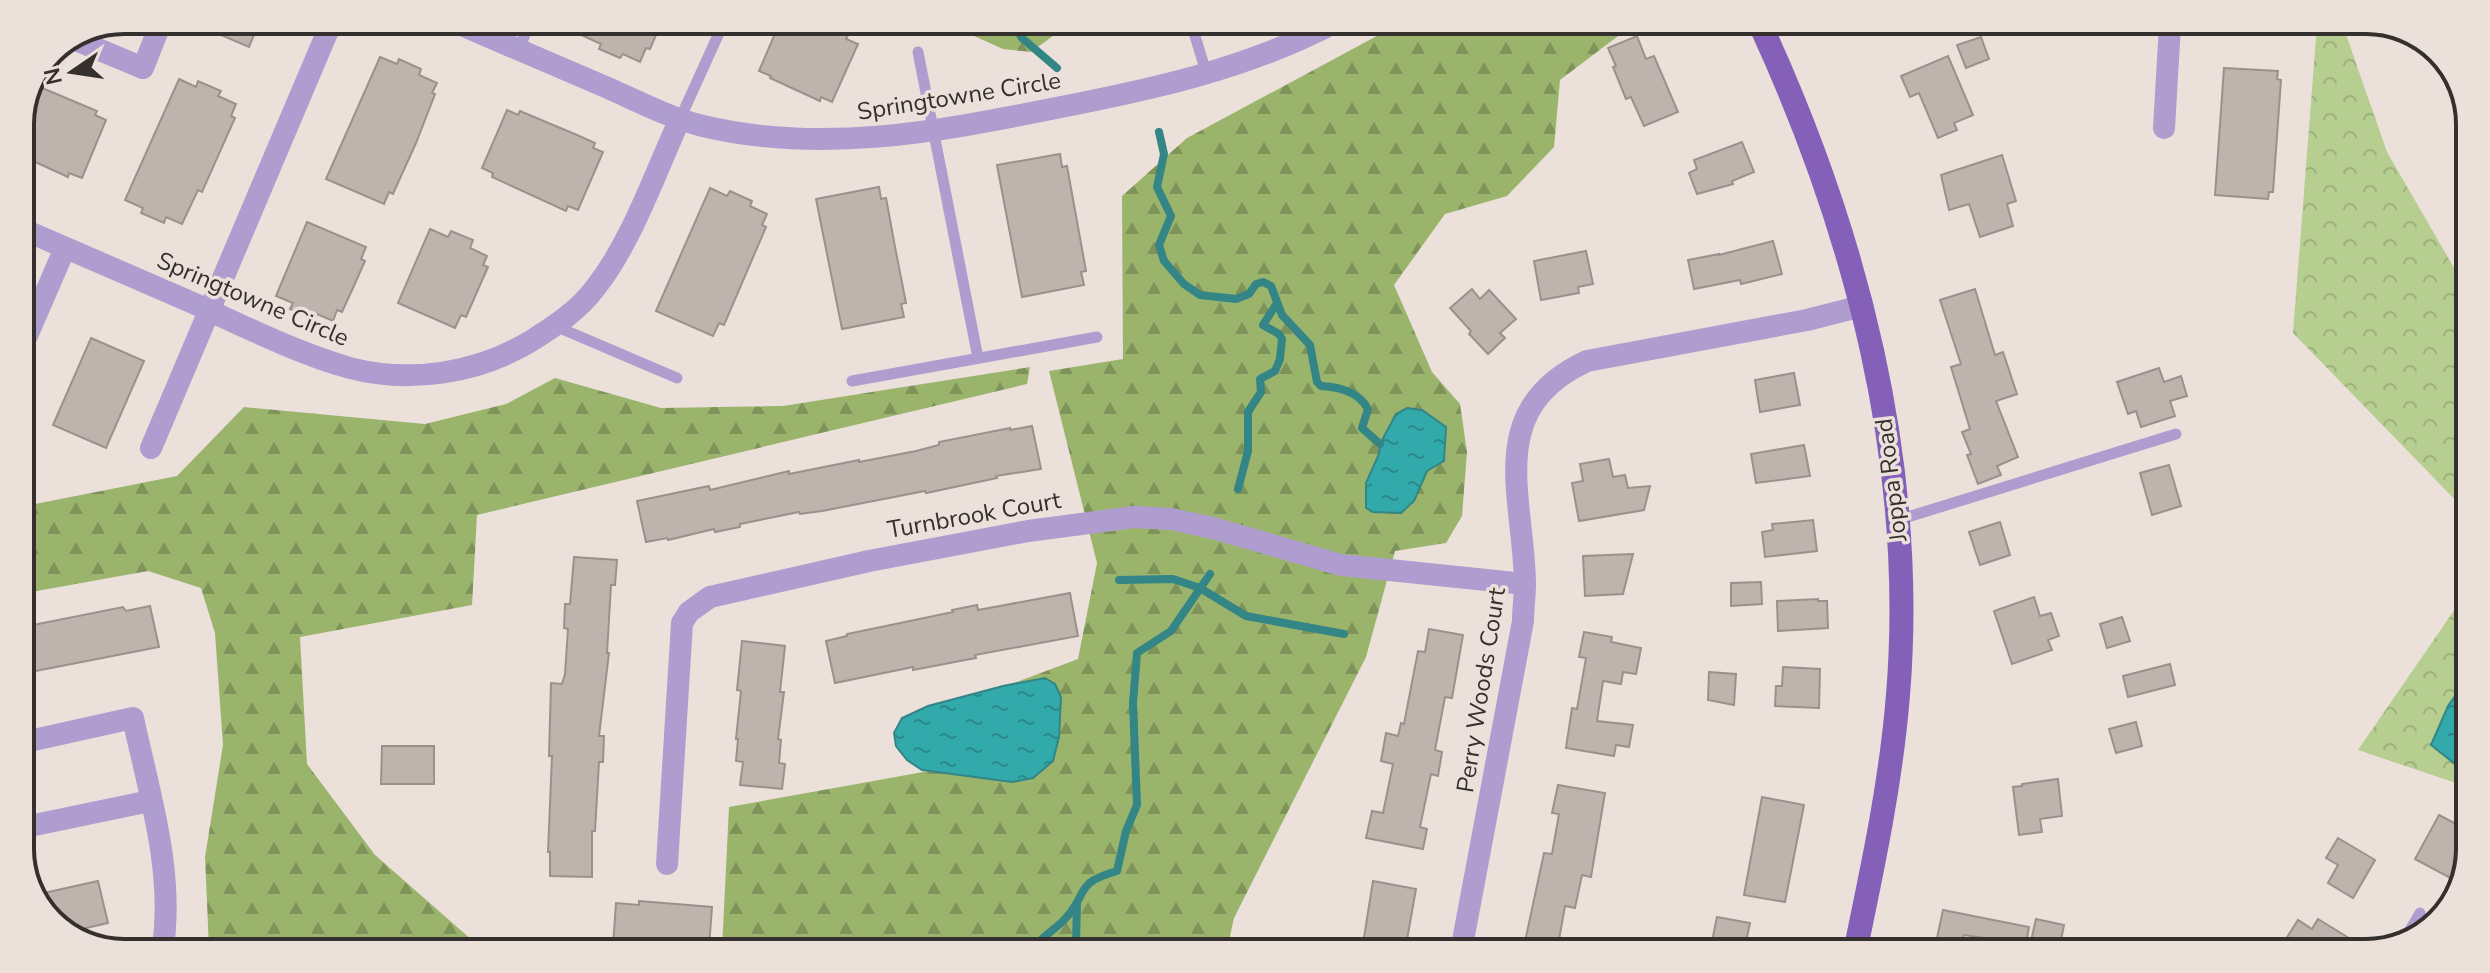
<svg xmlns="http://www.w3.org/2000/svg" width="2490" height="973" font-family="'Nunito Sans',sans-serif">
	<defs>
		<pattern id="forest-firs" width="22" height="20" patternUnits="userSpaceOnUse" patternTransform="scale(2)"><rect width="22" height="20" fill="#9ab46c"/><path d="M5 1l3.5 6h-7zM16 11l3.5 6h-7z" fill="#7e9359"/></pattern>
		<pattern id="park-crowns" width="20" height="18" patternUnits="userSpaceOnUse" patternTransform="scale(2)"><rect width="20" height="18" fill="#b6ce90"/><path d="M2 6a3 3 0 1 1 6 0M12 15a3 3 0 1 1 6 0" fill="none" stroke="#9db17c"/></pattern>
		<pattern id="water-ripples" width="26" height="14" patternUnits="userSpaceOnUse" patternTransform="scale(2)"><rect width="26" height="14" fill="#32a9ab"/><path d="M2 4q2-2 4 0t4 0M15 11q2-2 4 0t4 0" fill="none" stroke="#2b8a8c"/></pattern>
	</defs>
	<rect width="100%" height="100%" fill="#ece0da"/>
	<g fill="url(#forest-firs)">
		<path d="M943,22H1072L1031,52L1003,49Z"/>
		<path d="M1401,23L1634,24L1560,80L1554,147L1507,196L1445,214L1394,285L1432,372L1460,404L1467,452L1462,516L1446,543L1395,551L1366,657L1234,918L1227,950L722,949L729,807L979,762V715L1014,683L1078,659L1097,563L1049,371L1123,359L1122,196L1187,138Z"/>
		<path d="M1030,367L1027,384L477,515L472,605L300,637L307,764L375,855L481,948H209L205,857L223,745L215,633L201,588L148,571L20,594V507L177,476L244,407L425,424L506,404L555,378L661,408L783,406Z"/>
	</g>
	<g fill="url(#park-crowns)">
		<path d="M2317,25L2343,26L2387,152L2468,292L2467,512L2293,333Z"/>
		<path d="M2466,593L2465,786L2358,750Z"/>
	</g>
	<g fill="url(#water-ripples)" stroke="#338586" stroke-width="2">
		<path d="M1407,408L1422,410L1446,427L1444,461L1427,471L1414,501L1401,513L1373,512L1366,508V483L1379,454L1380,444L1396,414Z"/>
		<path d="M1045,678L1055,684L1061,697L1059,737L1053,761L1033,778L1012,782L922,770L907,760L896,746L894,733L902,718L928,706L1003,686Z"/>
		<path d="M2466,681L2465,772L2431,745L2448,706Z"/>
	</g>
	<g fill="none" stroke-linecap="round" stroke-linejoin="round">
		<g stroke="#338586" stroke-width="8">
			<path d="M1013,22L1022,38L1057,68"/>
			<path d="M1159,132L1164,154L1157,187L1171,216L1159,245L1164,261L1184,284L1200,295L1236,299L1249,294L1256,284L1263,282L1271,286L1282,315L1310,345L1317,382L1321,386C1339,387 1359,392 1368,409L1362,428L1380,444"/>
			<path d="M1238,489L1248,451V412L1261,392L1260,379L1275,371L1280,359L1282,339L1279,334L1263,325L1277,303"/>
			<path d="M1119,580L1173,579L1200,588L1246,616L1344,634"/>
			<path d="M1031,950C1041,938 1054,930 1064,920C1090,893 1072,884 1117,871L1126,831L1137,805L1133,703L1137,653L1171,631L1210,574"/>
			<path d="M1074,950L1076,943L1077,903"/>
		</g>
	</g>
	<g fill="#bfb4ad" stroke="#9b918b" stroke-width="2">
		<path d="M186,20H260L249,47Z"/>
		<path d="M551,21H662L650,49L646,48L640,62L623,54L620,58L599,49L601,44Z"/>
		<path d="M780,22H818L848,35L846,39L858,44L832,102L821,97L820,101L770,78L771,76L759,71Z"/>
		<path d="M1637,36L1646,59L1654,56L1678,112L1644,126L1631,97L1626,99L1613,67L1616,66L1608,48Z"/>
		<path d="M1981,37L1989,59L1966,68L1957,45Z"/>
		<path d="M1948,56L1973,115L1954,123L1957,130L1938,138L1919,93L1910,97L1901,76Z"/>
		<path d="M380,57L397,64L399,59L421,69L419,75L437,83L432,93L435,94L416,143L393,194L389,192L384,204L326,179Z"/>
		<path d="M2224,68L2278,71L2277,79L2281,80L2273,192H2269L2268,199L2215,195Z"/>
		<path d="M179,79L196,87L198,81L221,91L218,96L236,104L231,116L235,118L202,192L198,190L182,224L166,217L164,223L141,213L143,208L125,200Z"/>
		<path d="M35,85L97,111L95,115L106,120L82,178L69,173L68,177L20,155V118Z"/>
		<path d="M507,110L518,115L520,111L577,135L595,143L593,148L603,152L578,210L568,206L566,211L492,177L493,173L482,168Z"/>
		<path d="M1742,142L1754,172L1732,181L1733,184L1697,194L1689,173L1697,169L1694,160Z"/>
		<path d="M1060,154L1062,167L1067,166L1086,271L1081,272L1084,285L1022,297L997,165Z"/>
		<path d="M2002,155L2016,201L2007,204L2013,226L1980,237L1969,204L1949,210L1941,175Z"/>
		<path d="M879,187L881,199L886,198L896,252L906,303L901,304L904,317L842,329L816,199Z"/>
		<path d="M710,188L727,196L730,191L752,201L750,206L767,214L762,225L766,227L724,325L719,323L713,336L656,311Z"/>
		<path d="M307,222L366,247L361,259L365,261L353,288L342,312L337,310L333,321L317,314L314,319L290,309L293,303L276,296Z"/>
		<path d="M430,229L448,237L451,231L473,240L470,248L487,256L483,265L488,267L480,285L466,317L461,315L455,328L398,303Z"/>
		<path d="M1773,241L1782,274L1741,284L1740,280L1694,289L1688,260L1719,254V255Z"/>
		<path d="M1586,251L1593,284L1578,287L1579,293L1541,300L1534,261Z"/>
		<path d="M1472,289L1480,299L1489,290L1516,319L1500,333L1505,338L1488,354L1469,334L1471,331L1450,308Z"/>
		<path d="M1975,289L1995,355L2003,352L2017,394L1996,401L2018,457L1997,466L2001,475L1978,484L1967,455L1971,454L1962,432L1970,429L1951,367L1961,364L1940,300Z"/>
		<path d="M91,338L144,361L106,448L53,425Z"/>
		<path d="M2159,368L2164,382L2181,376L2187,396L2170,401L2175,416L2141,427L2136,411L2128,414L2117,382Z"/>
		<path d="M1794,373L1800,405L1760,412L1755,380Z"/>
		<path d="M1032,426L1041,469L996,476L997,478L926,493L925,491L822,511L800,514L799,512L740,524V527L715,532L714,529L668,540L667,538L646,542L637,501L709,486L710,490L789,471V474L859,460V462L916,451L939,445V442L1010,428V430Z"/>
		<path d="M1804,445L1810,476L1756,483L1751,454Z"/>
		<path d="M1609,459L1613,477L1625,475L1628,488L1650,486L1644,510L1579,521L1572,483L1583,481L1580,464Z"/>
		<path d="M2169,465L2181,506L2152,515L2140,473Z"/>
		<path d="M1813,520L1817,551L1765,557L1762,532L1773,530L1772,524Z"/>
		<path d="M2000,522L2010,555L1980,565L1969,532Z"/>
		<path d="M1633,554L1623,594L1585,596L1583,556Z"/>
		<path d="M574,557L617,560L615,585H611L607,653H609L599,736H604L603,762H599L595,831H592V877L550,876V852H548L552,756H549L551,683L562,684L565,674L568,629L564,628L565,604H570Z"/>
		<path d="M1761,582L1762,604L1731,606V583Z"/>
		<path d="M1070,593L1078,636L975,655L976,658L913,670V667L835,683L826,641L847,636V634L953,612L952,610L977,605L978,610Z"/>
		<path d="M2034,597L2040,616L2051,613L2059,636L2048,640L2052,650L2012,664L1994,611Z"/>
		<path d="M1818,599V601H1827L1828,628L1778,631L1777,601Z"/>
		<path d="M150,606L159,647L20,674V631L29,629L28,626L123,607L126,611Z"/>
		<path d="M2122,617L2130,641L2107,648L2100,624Z"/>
		<path d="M1429,629L1463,635L1452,698L1445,697L1435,750L1442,752L1438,776L1431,774L1420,827L1427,829L1423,849L1366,838L1372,811L1383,813L1393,764L1381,761L1386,733L1398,736L1401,723L1404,724L1418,651L1425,652Z"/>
		<path d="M1584,632L1612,637L1611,642L1641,648L1636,674L1623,672L1621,684L1603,681L1597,721L1633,725L1629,747L1616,745L1614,756L1566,748L1572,708L1577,709L1586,658L1579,657Z"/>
		<path d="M742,641L785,646L780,692H784L778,739L781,740L779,763L785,764L782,789L740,785L743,762L736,761L738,739H736L741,691L737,690Z"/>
		<path d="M2170,664L2175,685L2128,697L2123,676Z"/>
		<path d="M1783,667L1820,669L1819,708L1775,706L1776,686H1782Z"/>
		<path d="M1709,672L1736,674L1734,705L1708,700Z"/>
		<path d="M2136,722L2142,746L2116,753L2109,729Z"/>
		<path d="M382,746H434V784H381Z"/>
		<path d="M2058,779L2062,816L2040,819L2042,832L2019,835L2013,787L2022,786V784Z"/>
		<path d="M1558,785L1605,793L1591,877L1582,875L1575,908L1565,906L1557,951H1523L1544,853L1552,854L1559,814L1552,813Z"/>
		<path d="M1762,797L1804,805L1785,902L1744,895Z"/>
		<path d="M2439,815L2458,825L2455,831L2465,836L2464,866L2458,877L2456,876L2454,880L2415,859Z"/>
		<path d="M2338,838L2375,860L2353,898L2328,883L2338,865L2326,858Z"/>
		<path d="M98,881L108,923L69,932L42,912L35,895Z"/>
		<path d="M1373,881L1416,889L1405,951L1362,950Z"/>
		<path d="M639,901L712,907L709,948L613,946L616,903L639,905Z"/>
		<path d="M1943,910L2029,927L2026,944L1964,935L1962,943L1937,938Z"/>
		<path d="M1717,917L1750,923L1744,951H1710Z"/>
		<path d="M2036,919L2064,925L2059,950L2054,949V951L2030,945Z"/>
		<path d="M2318,919L2349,938L2340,953H2277L2298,920L2312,929Z"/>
	</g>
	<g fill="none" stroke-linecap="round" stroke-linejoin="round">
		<g stroke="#af9dcf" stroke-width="11">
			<path d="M1191,23L1207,75"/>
			<path d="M519,50L530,21"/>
			<path d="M918,52L978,358"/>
			<path d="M680,119L724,22"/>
			<path d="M555,326L677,378"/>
			<path d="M852,381L1097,337"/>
			<path d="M1898,520L2176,434"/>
			<path d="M2403,942L2420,913"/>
		</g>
		<g stroke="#af9dcf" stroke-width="22">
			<path d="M452,21C504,43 556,66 608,88C639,102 670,118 703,126C820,154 936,132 1051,109C1149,90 1244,70 1334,23"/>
			<path d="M76,40L143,68L162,20"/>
			<path d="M2164,128L2170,25"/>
			<path d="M20,228C78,253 135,278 193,303C241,325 299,354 350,368C411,384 478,373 531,341C555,326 579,310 596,287C632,241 655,173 680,119"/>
			<path d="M20,352L65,248"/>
			<path d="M151,448L332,21"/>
			<path d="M20,743L133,718C149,793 174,870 163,947"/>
			<path d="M20,828L150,801"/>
			<path d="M667,864L682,623L689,612L710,597L869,561L1028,531L1134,517L1171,519L1213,528L1341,565L1525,584"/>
			<path d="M1461,951L1523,621C1523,609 1525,596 1525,584C1524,497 1483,409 1587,361L1807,320L1862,306"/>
		</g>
		<path stroke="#8460b9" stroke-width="24" d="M1760,24C1856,232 1917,464 1898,695C1891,782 1873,866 1855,952"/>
	</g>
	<g text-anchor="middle" stroke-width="7" stroke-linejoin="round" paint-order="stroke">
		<g font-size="24" fill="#35302e" stroke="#ece0da">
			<text transform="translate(959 96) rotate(-9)" y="8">Springtowne Circle</text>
			<text transform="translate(253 299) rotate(23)" y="8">Springtowne Circle</text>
			<text transform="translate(1891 480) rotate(-97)" y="8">Joppa Road</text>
			<text transform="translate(974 515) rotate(-10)" y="8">Turnbrook Court</text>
			<text transform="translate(1481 690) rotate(-81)" y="8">Perry Woods Court</text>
		</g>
	</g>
	<path d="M0 0H2490V973H0ZM124 34H2366A90 90 0 0 1 2456 124V849A90 90 0 0 1 2366 939H124A90 90 0 0 1 34 849V124A90 90 0 0 1 124 34Z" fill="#ece0da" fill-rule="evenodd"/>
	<path fill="none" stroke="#35302e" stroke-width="4" d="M124 34H2366A90 90 0 0 1 2456 124V849A90 90 0 0 1 2366 939H124A90 90 0 0 1 34 849V124A90 90 0 0 1 124 34Z"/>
	<g transform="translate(72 72) rotate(257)" stroke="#ece0da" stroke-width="6" paint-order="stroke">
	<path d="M0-6L14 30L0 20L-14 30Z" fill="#35302e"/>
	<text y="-12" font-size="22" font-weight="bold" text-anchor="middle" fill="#35302e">N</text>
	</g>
</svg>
